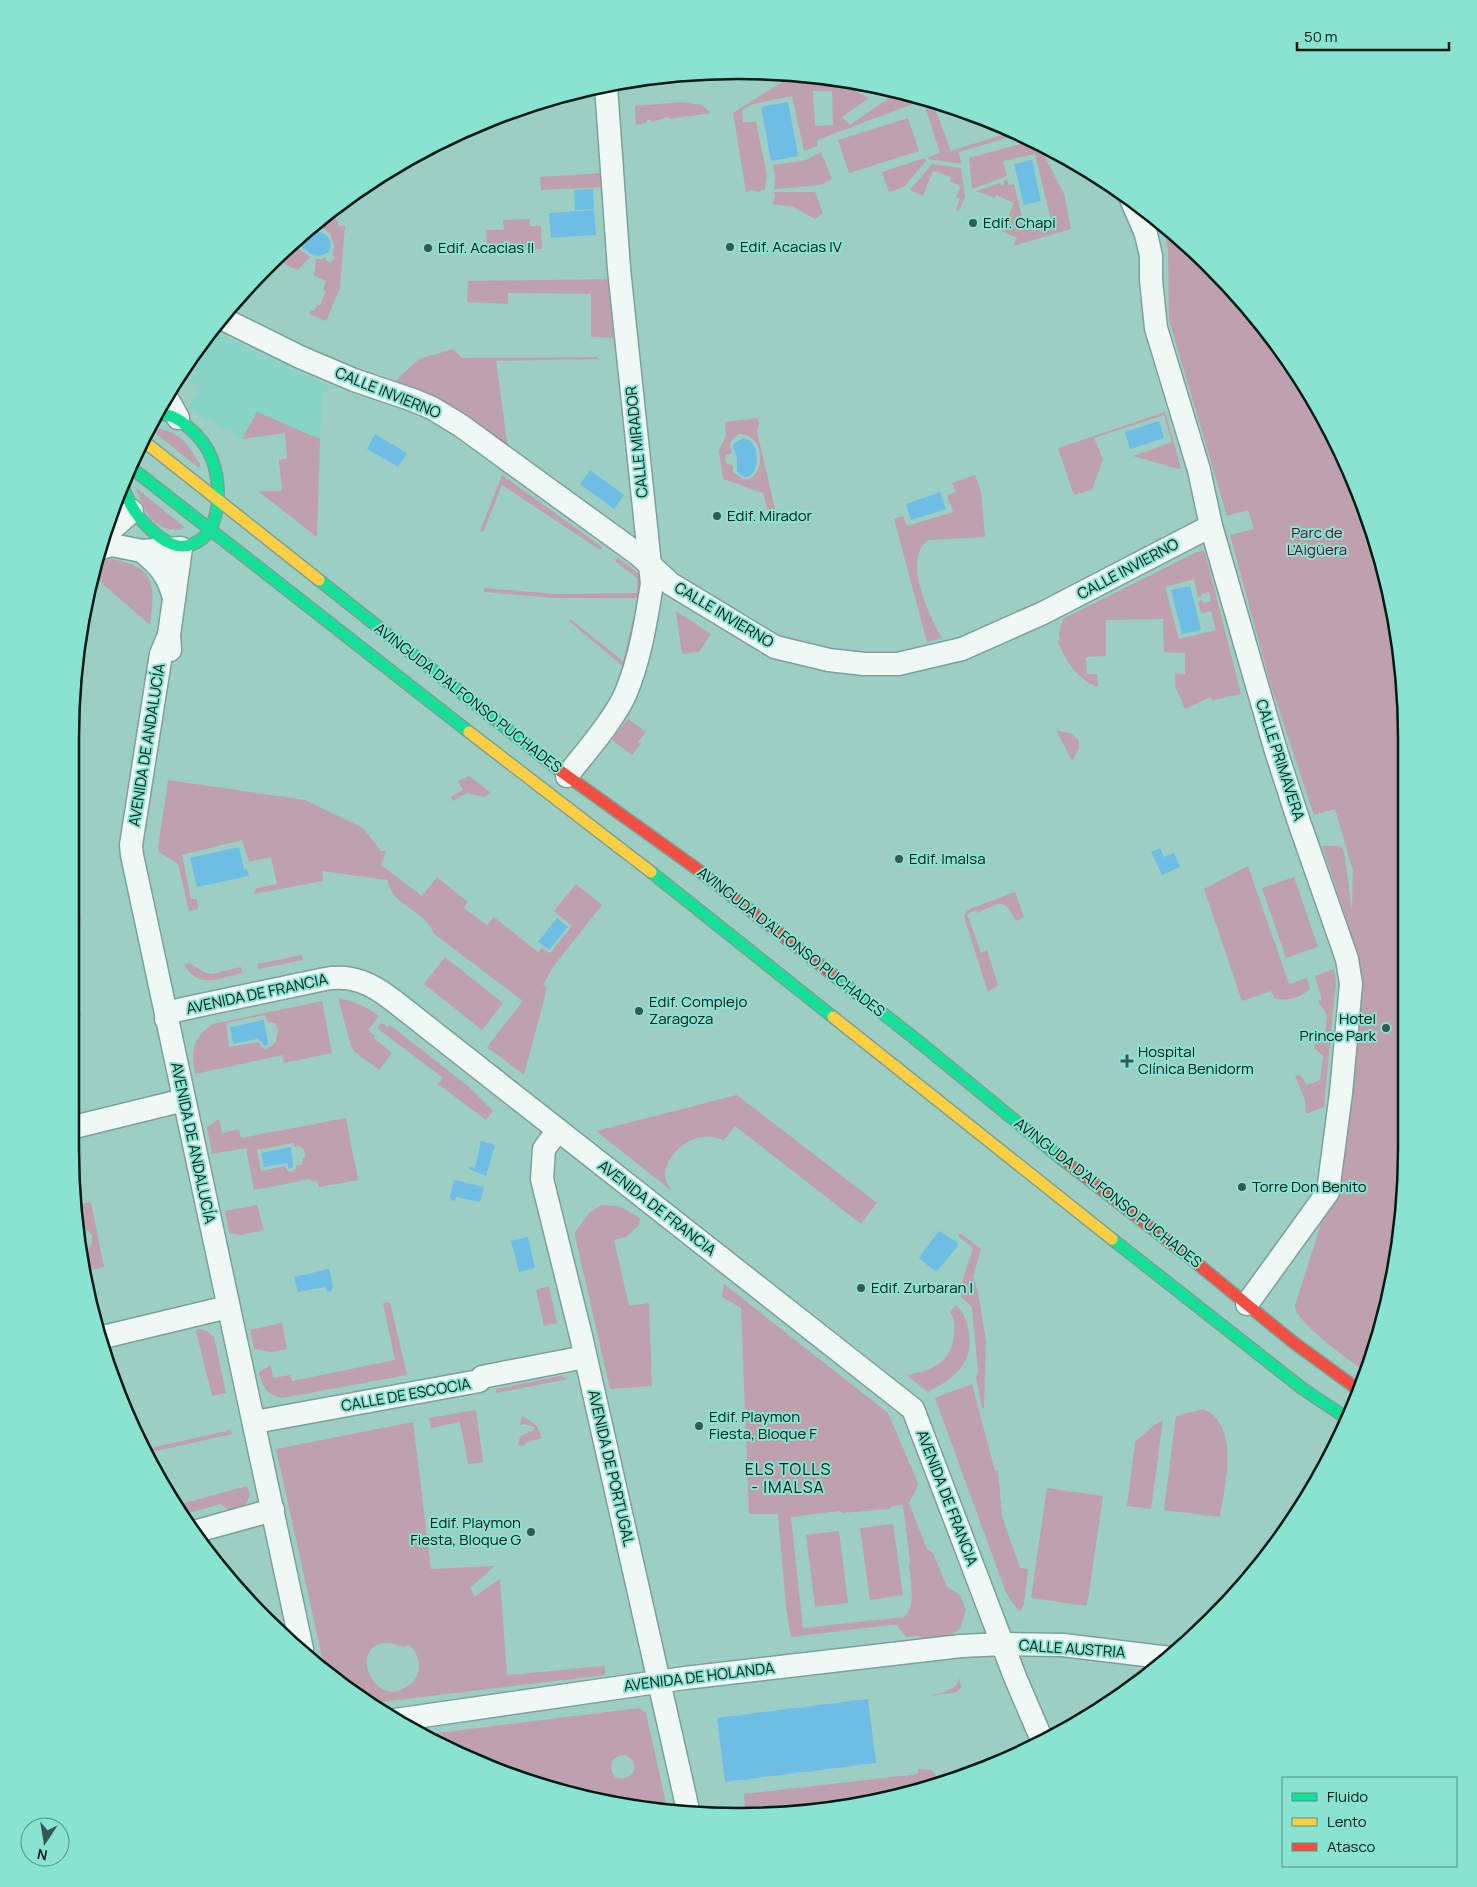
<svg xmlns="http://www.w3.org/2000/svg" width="1477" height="1887" font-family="Manrope,sans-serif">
	<rect width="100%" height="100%" fill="#9dcec4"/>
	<path fill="#85d4c5" d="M209,330L335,389L322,391L320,439L257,413L242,439L188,408L200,388L191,382L197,373L187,366Z"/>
	<g fill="#bfa0ad" fill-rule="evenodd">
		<path d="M795,74L836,80L869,98L842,117L850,125L899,91L911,93L932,101L951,151L1014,131L1020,134L959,152L961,164L929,159L928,157L940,153L923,100L817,140L818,146L804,151L792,96L753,104L742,110L743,122H756L767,175L765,189L759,192L753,190L746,192L733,113ZM813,91H832L833,125L815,126Z"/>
		<path d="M682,102L702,105L711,113L670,119L668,117L652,122L651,120H647L646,123L636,125L635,106Z"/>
		<path d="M908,118L919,151L849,173L838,140Z"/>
		<path d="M1036,140L1053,150L1043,153L1064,194L1071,229L1013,246L1017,238L1002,231L1014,203L996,195L995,198L976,191L1000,183L1001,186L1004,185V181L1007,180L1009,185L1014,184L1024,225L1051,220L1035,154L1003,161L1007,176L972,189L969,158Z"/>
		<path d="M821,152L832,179L821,185L774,189L775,176L773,165L806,160Z"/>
		<path d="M925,158L926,161L904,187L889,192L882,172Z"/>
		<path d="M932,164L961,168L965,197L959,211L956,210L960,199L956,197L961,186L950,181L951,177L933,171L923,196L910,190Z"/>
		<path d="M604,173L605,187L541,190L540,177Z"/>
		<path d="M774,192H815L823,213L815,219L793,207L772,204L775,197Z"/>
		<path d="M327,215L337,220L339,226H345L340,288L326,321L309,314L311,310L314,311L317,305H320L326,291L323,289L326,281L314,276L316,259H322L325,257L329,263L335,259L332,254L334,246L330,233L324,229L310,227Z"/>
		<path d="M530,219V226H541L542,249L487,251L486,230H504L503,220Z"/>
		<path d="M1160,222L1241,298L1317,404L1372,524L1406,694L1407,1149L1394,1279L1366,1371C1351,1362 1296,1323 1295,1306L1344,1150L1351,933L1322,846H1337L1342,847L1344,852L1352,910L1353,871L1335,809L1314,815L1270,683L1230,535L1254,529L1248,510L1227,516L1169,320L1168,250L1165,233Z"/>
		<path d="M291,243L310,257L298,270L275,260Z"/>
		<path d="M611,279L617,338L591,337V294L508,293V304L467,302L468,281Z"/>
		<path d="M453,349L462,358L598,357V359L496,361L508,449L392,384L419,359Z"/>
		<path d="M257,412L320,439L317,537L258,491H282L279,460L287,458L285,433L242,439Z"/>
		<path d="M1165,412L1181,468L1178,469L1133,456L1172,442L1164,415L1094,438L1103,459L1092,490L1074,495L1058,448Z"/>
		<path d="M758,418L759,424L757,432L777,517L770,518L763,493L723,479L719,450L726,436L725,422ZM739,434C762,433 768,469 749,479H743L733,472V466L726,463L725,459L726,455L732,453C728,444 731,439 739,434Z"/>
		<path d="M161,429C184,435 187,445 200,464L199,468L155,433L156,430Z"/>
		<path d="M502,475L602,547L600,550L502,485L483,532L480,531Z"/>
		<path d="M975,475L981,491L985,537L928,540C902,561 929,615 942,638L927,642L894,519L903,516L907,526L953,512L947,495L956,492L952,483Z"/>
		<path d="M135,487L183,526L184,528C175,533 158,527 151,519C144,510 140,497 135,487Z"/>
		<path d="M1201,550L1205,552L1241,694L1213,700L1210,697L1185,709L1175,686V673L1185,674V653L1164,652L1163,619L1106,620V656L1086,657L1087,674H1097L1098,687C1077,680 1066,660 1057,641L1060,640L1059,633L1063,619ZM1194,579L1198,597L1201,596V594L1209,592L1211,601L1203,603L1202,600L1198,601L1201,613L1211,611L1216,630L1179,639L1165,587Z"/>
		<path d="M618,558L642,576V598L625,668L569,621L570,619L623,661L638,598H556L484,592V588L557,594L637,593V578L615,561Z"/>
		<path d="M111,559C156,567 155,584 150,625L95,577L98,561Z"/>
		<path d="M676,611L711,634L699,652L682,654Z"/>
		<path d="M628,719L646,732L638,742L641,744L632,755L612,740Z"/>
		<path d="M1056,730L1072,734L1079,741V749L1072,761Z"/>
		<path d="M469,776L491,793L484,797L467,793L453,801L451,797L463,790L458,781Z"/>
		<path d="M168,780L305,800L363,828L381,851H386L381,865L422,896L437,877L468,902L464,908L487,925L494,917L538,952L542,948L550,953L572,926L554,911L576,884L602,905L553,967L543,985L547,988L524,1075L487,1047L523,1001L433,933C431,919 403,906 394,895C391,891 389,885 387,880L322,871L323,881L253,894L257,888L277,884L271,857L249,862L242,840L182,855L191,899H197L198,909L189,911L178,864L159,852L158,848Z"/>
		<path d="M1248,866L1289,984L1307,978L1310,989C1300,998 1288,1001 1275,999L1271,991L1242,1001L1204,889Z"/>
		<path d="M1294,877L1318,947L1286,958L1262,888Z"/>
		<path d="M74,888L81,921L71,923V889Z"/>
		<path d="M1015,892L1024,917L1016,921C1004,896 999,904 977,913L976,910L967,914L981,953L987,950L998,985L988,992L964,917L966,912L970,909Z"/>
		<path d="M302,955L303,960L259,969L257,964Z"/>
		<path d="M445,957L503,1003L482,1030L424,984Z"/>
		<path d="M189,963L206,973L212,974L241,967L243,973C220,978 197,990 184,964Z"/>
		<path d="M1334,969L1336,981L1324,1107L1306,1114L1305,1100L1295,1076L1300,1075L1307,1085L1320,1080L1323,1056L1314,1048L1318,1038L1325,1036L1327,1015L1318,1001L1322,1000L1315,976Z"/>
		<path d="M75,985L81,1016L70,1018L71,986Z"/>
		<path d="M338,998C354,1001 366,1006 379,1016L368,1030L375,1036L374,1038L392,1053L379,1070L355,1052L351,1046Z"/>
		<path d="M322,1001L332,1053L284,1063L283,1055L195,1074C191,1050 192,1038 213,1024ZM265,1015L268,1022L275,1023C279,1029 278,1030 277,1036C275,1046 274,1044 266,1049L263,1048L258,1042L229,1047L226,1023Z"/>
		<path d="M382,1023L388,1027L390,1025L468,1086L493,1111L486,1120L438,1084L443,1078L377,1028Z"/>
		<path d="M737,1095L877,1203L861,1224L735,1126L724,1140C703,1131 681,1141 670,1159C667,1165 664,1170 665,1177C666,1182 670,1187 672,1191L596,1131Z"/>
		<path d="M346,1118L358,1180L319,1187L317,1181L312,1182L311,1179L254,1190L246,1148L212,1154L207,1127L219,1119L222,1133L239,1129L241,1138ZM294,1143L295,1147L299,1146L304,1149L305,1156L302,1160V1165L296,1166V1169L291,1172L288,1171L285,1166L261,1171L257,1150Z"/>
		<path d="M91,1202L104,1267L86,1271L84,1251C91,1249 93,1242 92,1235L85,1228L83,1217L79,1215L77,1205Z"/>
		<path d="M257,1205L264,1230L242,1235L229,1233L225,1211Z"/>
		<path d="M602,1205L619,1206L640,1218L639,1225L626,1237L614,1240L629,1306L649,1303L652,1386L610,1389L575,1236V1232L590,1212Z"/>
		<path d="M960,1233L981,1249L973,1277L978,1293L986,1341L984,1408H982L976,1378L978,1372L972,1307L962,1298L959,1291L973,1248L958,1236Z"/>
		<path d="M724,1284L888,1413L918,1483L917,1488L909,1503L927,1549L933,1553L947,1587L960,1595L966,1610L960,1629L947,1637L924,1640L918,1636L906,1637L897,1625H890L791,1637L786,1607L778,1514H749L741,1308L722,1297ZM903,1505L910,1560L909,1565C910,1581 917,1605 904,1617L803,1628L791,1517L840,1511L842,1513L889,1509L892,1506Z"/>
		<path d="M549,1286L557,1323L544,1326L536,1290Z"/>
		<path d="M390,1302L407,1375L282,1398C267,1395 262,1387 259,1372L271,1365L273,1378L290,1375L292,1381L395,1360L383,1303Z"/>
		<path d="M956,1305C964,1313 967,1321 969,1333C974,1364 953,1379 928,1392L906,1375C931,1371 952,1362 954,1335C955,1325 955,1319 950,1312Z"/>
		<path d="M282,1323L287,1349L270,1352L254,1349L250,1330Z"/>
		<path d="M200,1329L207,1331L214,1337L226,1393L212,1396L196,1331Z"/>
		<path d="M560,1376L568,1379L496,1393V1389Z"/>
		<path d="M972,1384L995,1471L998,1470L1002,1516L1020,1568L1028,1569L1024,1604L1020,1612L1011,1601L1005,1590L935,1398Z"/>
		<path d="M1203,1409C1241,1425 1225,1485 1220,1517L1164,1510L1176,1416Z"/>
		<path d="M476,1410L483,1462L468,1464L460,1422L431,1428L429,1418Z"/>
		<path d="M523,1416L537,1426L542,1438L525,1443L524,1446L518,1445L520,1436L534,1430V1427L524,1424L520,1425L521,1418Z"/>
		<path d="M1163,1420L1151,1509L1127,1506L1135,1442L1153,1426Z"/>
		<path d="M413,1422L431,1569L495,1566L470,1588L475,1596L500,1579L507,1675L605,1666V1675L372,1703L324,1666L276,1449ZM391,1643L403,1647L409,1645C417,1651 419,1660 419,1669C418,1677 413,1683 406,1687C376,1707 351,1654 379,1644C383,1643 387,1643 391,1643Z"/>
		<path d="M231,1430L232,1434L147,1453L146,1449Z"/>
		<path d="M247,1486L250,1495L244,1508L231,1512L221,1504L184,1514L177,1505Z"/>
		<path d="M1047,1488L1103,1496L1087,1606L1031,1598Z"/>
		<path d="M893,1524L903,1595L870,1600L860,1528Z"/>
		<path d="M839,1531L848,1603L815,1607L806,1535Z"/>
		<path d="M959,1677L961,1687L957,1692L930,1696C941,1692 959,1691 959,1677Z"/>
		<path d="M639,1708L646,1713L667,1808L566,1794L422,1735ZM626,1755L633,1761L635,1769C630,1778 625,1780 615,1777L611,1770L612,1761L618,1756Z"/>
		<path d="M918,1769L932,1770L941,1782L912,1794L739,1817L707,1812L745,1807L744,1794L918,1774Z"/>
	</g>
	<g fill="#6ebde5">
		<path d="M788,102L798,156L771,161L761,107Z"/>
		<path d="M1032,160L1041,201L1024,205L1014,164Z"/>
		<path d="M593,189L594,209L575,210L574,190Z"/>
		<path d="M594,210L596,235L551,238L549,213Z"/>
		<path d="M305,231C319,230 336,234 329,252C313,262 307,249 294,241Z"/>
		<path d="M1159,421L1164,438L1130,449L1125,432Z"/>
		<path d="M375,434L407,453L398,467L367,449Z"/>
		<path d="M743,438C759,440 761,467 750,476L745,477L739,474L737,471V458L733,446L735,443Z"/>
		<path d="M590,470L624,495L614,509L580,484Z"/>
		<path d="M940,492L946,509L911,520L906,504Z"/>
		<path d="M1190,586L1201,630L1182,634L1171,590Z"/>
		<path d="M239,847L244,869H247L249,876L197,887L190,858Z"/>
		<path d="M1160,848L1164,857L1174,853L1180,867L1162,875L1151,852Z"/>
		<path d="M557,918L568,927L549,950L538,942Z"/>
		<path d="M264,1020L268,1045L264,1046L261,1041L257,1039L233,1044L230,1027Z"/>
		<path d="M481,1141L495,1145L486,1176L469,1169V1167L475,1168Z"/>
		<path d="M291,1147L293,1167L289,1169L287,1163L264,1167L261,1153Z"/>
		<path d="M454,1180L484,1187L480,1202L457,1197L454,1201L451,1200L450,1196Z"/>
		<path d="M939,1231L958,1243V1246L936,1272L919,1258Z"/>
		<path d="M528,1237L535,1268L519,1272L511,1241Z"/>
		<path d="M329,1269L333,1286L331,1291L327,1292L325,1287L298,1292L294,1277Z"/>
		<path d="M868,1699L876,1763L725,1782L717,1718Z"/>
	</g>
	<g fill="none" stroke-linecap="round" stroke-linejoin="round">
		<defs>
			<g id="street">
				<path d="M1131,199L1146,234L1151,256V280L1156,328L1199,470L1211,526L1276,751L1298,819L1347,959L1351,984L1341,1093L1328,1192L1247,1304"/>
				<path d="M221,318L300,357L354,380L413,400L432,408L460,425L639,555L671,584L775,647L829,660L864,664H898L962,649L1043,613L1211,526"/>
				<path d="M167,398L178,418"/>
				<path d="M104,533L113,528L132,511"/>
				<path d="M101,548L112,545L142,551L181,548L169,635L170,650"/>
				<path d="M142,551C160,566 168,575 174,598"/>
				<path d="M169,635L161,654L131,845L132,855L302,1649"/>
				<path d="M567,776C587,750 611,724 625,695C640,660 646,621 652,584L619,269L606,86"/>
				<path d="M166,1019L170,1012L192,1007L325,979C353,974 372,984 394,1001L913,1409L1015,1677L1042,1740"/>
				<path d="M70,1128L184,1100"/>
				<path d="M558,1130L544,1149L542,1179L581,1336L688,1810"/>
				<path d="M99,1338L228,1307"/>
				<path d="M255,1422L479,1381L482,1377L585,1357"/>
				<path d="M197,1531L273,1510"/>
				<path d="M395,1720L685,1678L961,1646L1004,1644L1063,1645L1170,1658"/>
			</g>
			<g id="fast">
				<path d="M129,466L469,732"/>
				<path d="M122,484C130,508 141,523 161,538C171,545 181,549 193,544C223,532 221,484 212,459C207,445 198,435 187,426C178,418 168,413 156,415"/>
				<path d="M319,580L559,770"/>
				<path d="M651,872L833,1017"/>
				<path d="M832,974L913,1037L1062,1159"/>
				<path d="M1112,1239L1303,1389L1348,1419"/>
			</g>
			<g id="slow">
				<path d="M141,439L319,580"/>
				<path d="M469,732L651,872"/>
				<path d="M833,1017L1112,1239"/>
			</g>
			<g id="jam">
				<path d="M559,770L697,869L832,974"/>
				<path d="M1062,1159L1189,1257L1293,1342L1360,1391"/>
			</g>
		</defs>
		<use href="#street" stroke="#7aa19a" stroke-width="25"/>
		<use href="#fast" stroke="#7aa19a" stroke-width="14"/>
		<use href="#slow" stroke="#7aa19a" stroke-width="14"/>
		<use href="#jam" stroke="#7aa19a" stroke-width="14"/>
		<use href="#street" stroke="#f0f8f6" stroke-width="22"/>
		<use href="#fast" stroke="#16e098" stroke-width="11"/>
		<use href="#slow" stroke="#ffcf43" stroke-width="11"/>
		<use href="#jam" stroke="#f24e42" stroke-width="11"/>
	</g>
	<g fill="#375952" stroke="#88e3d1" stroke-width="2">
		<circle cx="973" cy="223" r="5"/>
		<circle cx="730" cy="247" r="5"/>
		<circle cx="428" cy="248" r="5"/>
		<circle cx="717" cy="516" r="5"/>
		<circle cx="899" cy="859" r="5"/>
		<circle cx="639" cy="1011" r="5"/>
		<circle cx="1386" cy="1028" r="5"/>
		<path d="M1124.5 1053.5h5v5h5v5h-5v5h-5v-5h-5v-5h5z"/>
		<circle cx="1242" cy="1187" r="5"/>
		<circle cx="861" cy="1288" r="5"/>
		<circle cx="699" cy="1426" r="5"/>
		<circle cx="531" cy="1532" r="5"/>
	</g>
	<g text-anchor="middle" stroke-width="4" stroke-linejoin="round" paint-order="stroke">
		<g font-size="15" fill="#001a15" stroke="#88e3d1" text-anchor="start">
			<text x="983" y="228">Edif. Chapi</text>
			<text x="740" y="252">Edif. Acacias IV</text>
			<text x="438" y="253">Edif. Acacias II</text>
			<text x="727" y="521">Edif. Mirador</text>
			<text x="909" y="864">Edif. Imalsa</text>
			<text x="649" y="1007">Edif. Complejo<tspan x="649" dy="17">Zaragoza</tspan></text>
			<text x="1376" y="1024" text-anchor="end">Hotel<tspan x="1376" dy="17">Prince Park</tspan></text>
			<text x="1138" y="1057">Hospital<tspan x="1138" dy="17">Clínica Benidorm</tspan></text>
			<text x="1252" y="1192">Torre Don Benito</text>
			<text x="871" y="1293">Edif. Zurbaran I</text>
			<text x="709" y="1422">Edif. Playmon<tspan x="709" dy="17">Fiesta, Bloque F</tspan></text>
			<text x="521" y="1528" text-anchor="end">Edif. Playmon<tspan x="521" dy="17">Fiesta, Bloque G</tspan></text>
		</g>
		<g font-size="15" fill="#001a15" stroke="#88e3d1">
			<text transform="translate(388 393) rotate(22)" y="5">CALLE INVIERNO</text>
			<text transform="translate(637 442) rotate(-96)" y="5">CALLE MIRADOR</text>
			<text transform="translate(1128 569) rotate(-28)" y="5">CALLE INVIERNO</text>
			<text transform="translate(724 615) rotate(31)" y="5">CALLE INVIERNO</text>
			<text transform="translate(468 698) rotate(38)" y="5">AVINGUDA D'ALFONSO PUCHADES</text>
			<text transform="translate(147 745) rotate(-81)" y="5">AVENIDA DE ANDALUCÍA</text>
			<text transform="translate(1280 760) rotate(72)" y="5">CALLE PRIMAVERA</text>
			<text transform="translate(791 942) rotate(38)" y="5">AVINGUDA D'ALFONSO PUCHADES</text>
			<text transform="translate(257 994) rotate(-12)" y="5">AVENIDA DE FRANCIA</text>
			<text transform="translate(193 1143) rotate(78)" y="5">AVENIDA DE ANDALUCÍA</text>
			<text transform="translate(1108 1193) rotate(38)" y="5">AVINGUDA D'ALFONSO PUCHADES</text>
			<text transform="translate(657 1208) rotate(38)" y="5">AVENIDA DE FRANCIA</text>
			<text transform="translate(406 1395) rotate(-10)" y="5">CALLE DE ESCOCIA</text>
			<text transform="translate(611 1468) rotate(77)" y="5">AVENIDA DE PORTUGAL</text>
			<text transform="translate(947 1498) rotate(69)" y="5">AVENIDA DE FRANCIA</text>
			<text transform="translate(1072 1649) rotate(4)" y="5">CALLE AUSTRIA</text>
			<text transform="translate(699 1677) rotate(-7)" y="5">AVENIDA DE HOLANDA</text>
		</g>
		<g font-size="15" fill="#590d2e" stroke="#88e3d1">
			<text x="1317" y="538">Parc de<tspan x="1317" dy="17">L'Aigüera</tspan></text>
		</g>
		<g font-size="16" letter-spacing="1" fill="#001a15" stroke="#88e3d1">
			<text x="788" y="1475">ELS TOLLS<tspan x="788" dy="18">- IMALSA</tspan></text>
		</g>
	</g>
	<path d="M0 0H1477V1887H0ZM738 79H739A659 659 0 0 1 1398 738V1149A659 659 0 0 1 739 1808H738A659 659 0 0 1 79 1149V738A659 659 0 0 1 738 79Z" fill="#88e3d1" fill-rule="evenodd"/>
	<path fill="none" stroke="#001a15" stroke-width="2.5" d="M738 79H739A659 659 0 0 1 1398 738V1149A659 659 0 0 1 739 1808H738A659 659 0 0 1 79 1149V738A659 659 0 0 1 738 79Z"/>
	<rect x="1282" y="1777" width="175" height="90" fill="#88e3d1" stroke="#529386"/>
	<rect x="1292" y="1793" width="25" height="8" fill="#16e098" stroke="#529386"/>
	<text x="1327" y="1802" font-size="15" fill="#001a15">Fluido</text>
	<rect x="1292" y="1818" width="25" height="8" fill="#ffcf43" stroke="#529386"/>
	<text x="1327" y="1827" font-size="15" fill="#001a15">Lento</text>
	<rect x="1292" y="1843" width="25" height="8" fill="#f24e42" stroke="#529386"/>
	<text x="1327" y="1852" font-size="15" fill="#001a15">Atasco</text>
	<g transform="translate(45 1842) rotate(192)"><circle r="24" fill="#88e3d1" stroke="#529386"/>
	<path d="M0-4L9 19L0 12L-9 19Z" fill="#375952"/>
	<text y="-8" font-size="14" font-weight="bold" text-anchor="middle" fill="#001a15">N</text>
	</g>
	<path d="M1297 42v8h152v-8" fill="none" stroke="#001a15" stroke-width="2.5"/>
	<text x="1304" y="42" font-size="15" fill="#001a15" stroke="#88e3d1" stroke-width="4" paint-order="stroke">50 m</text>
</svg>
